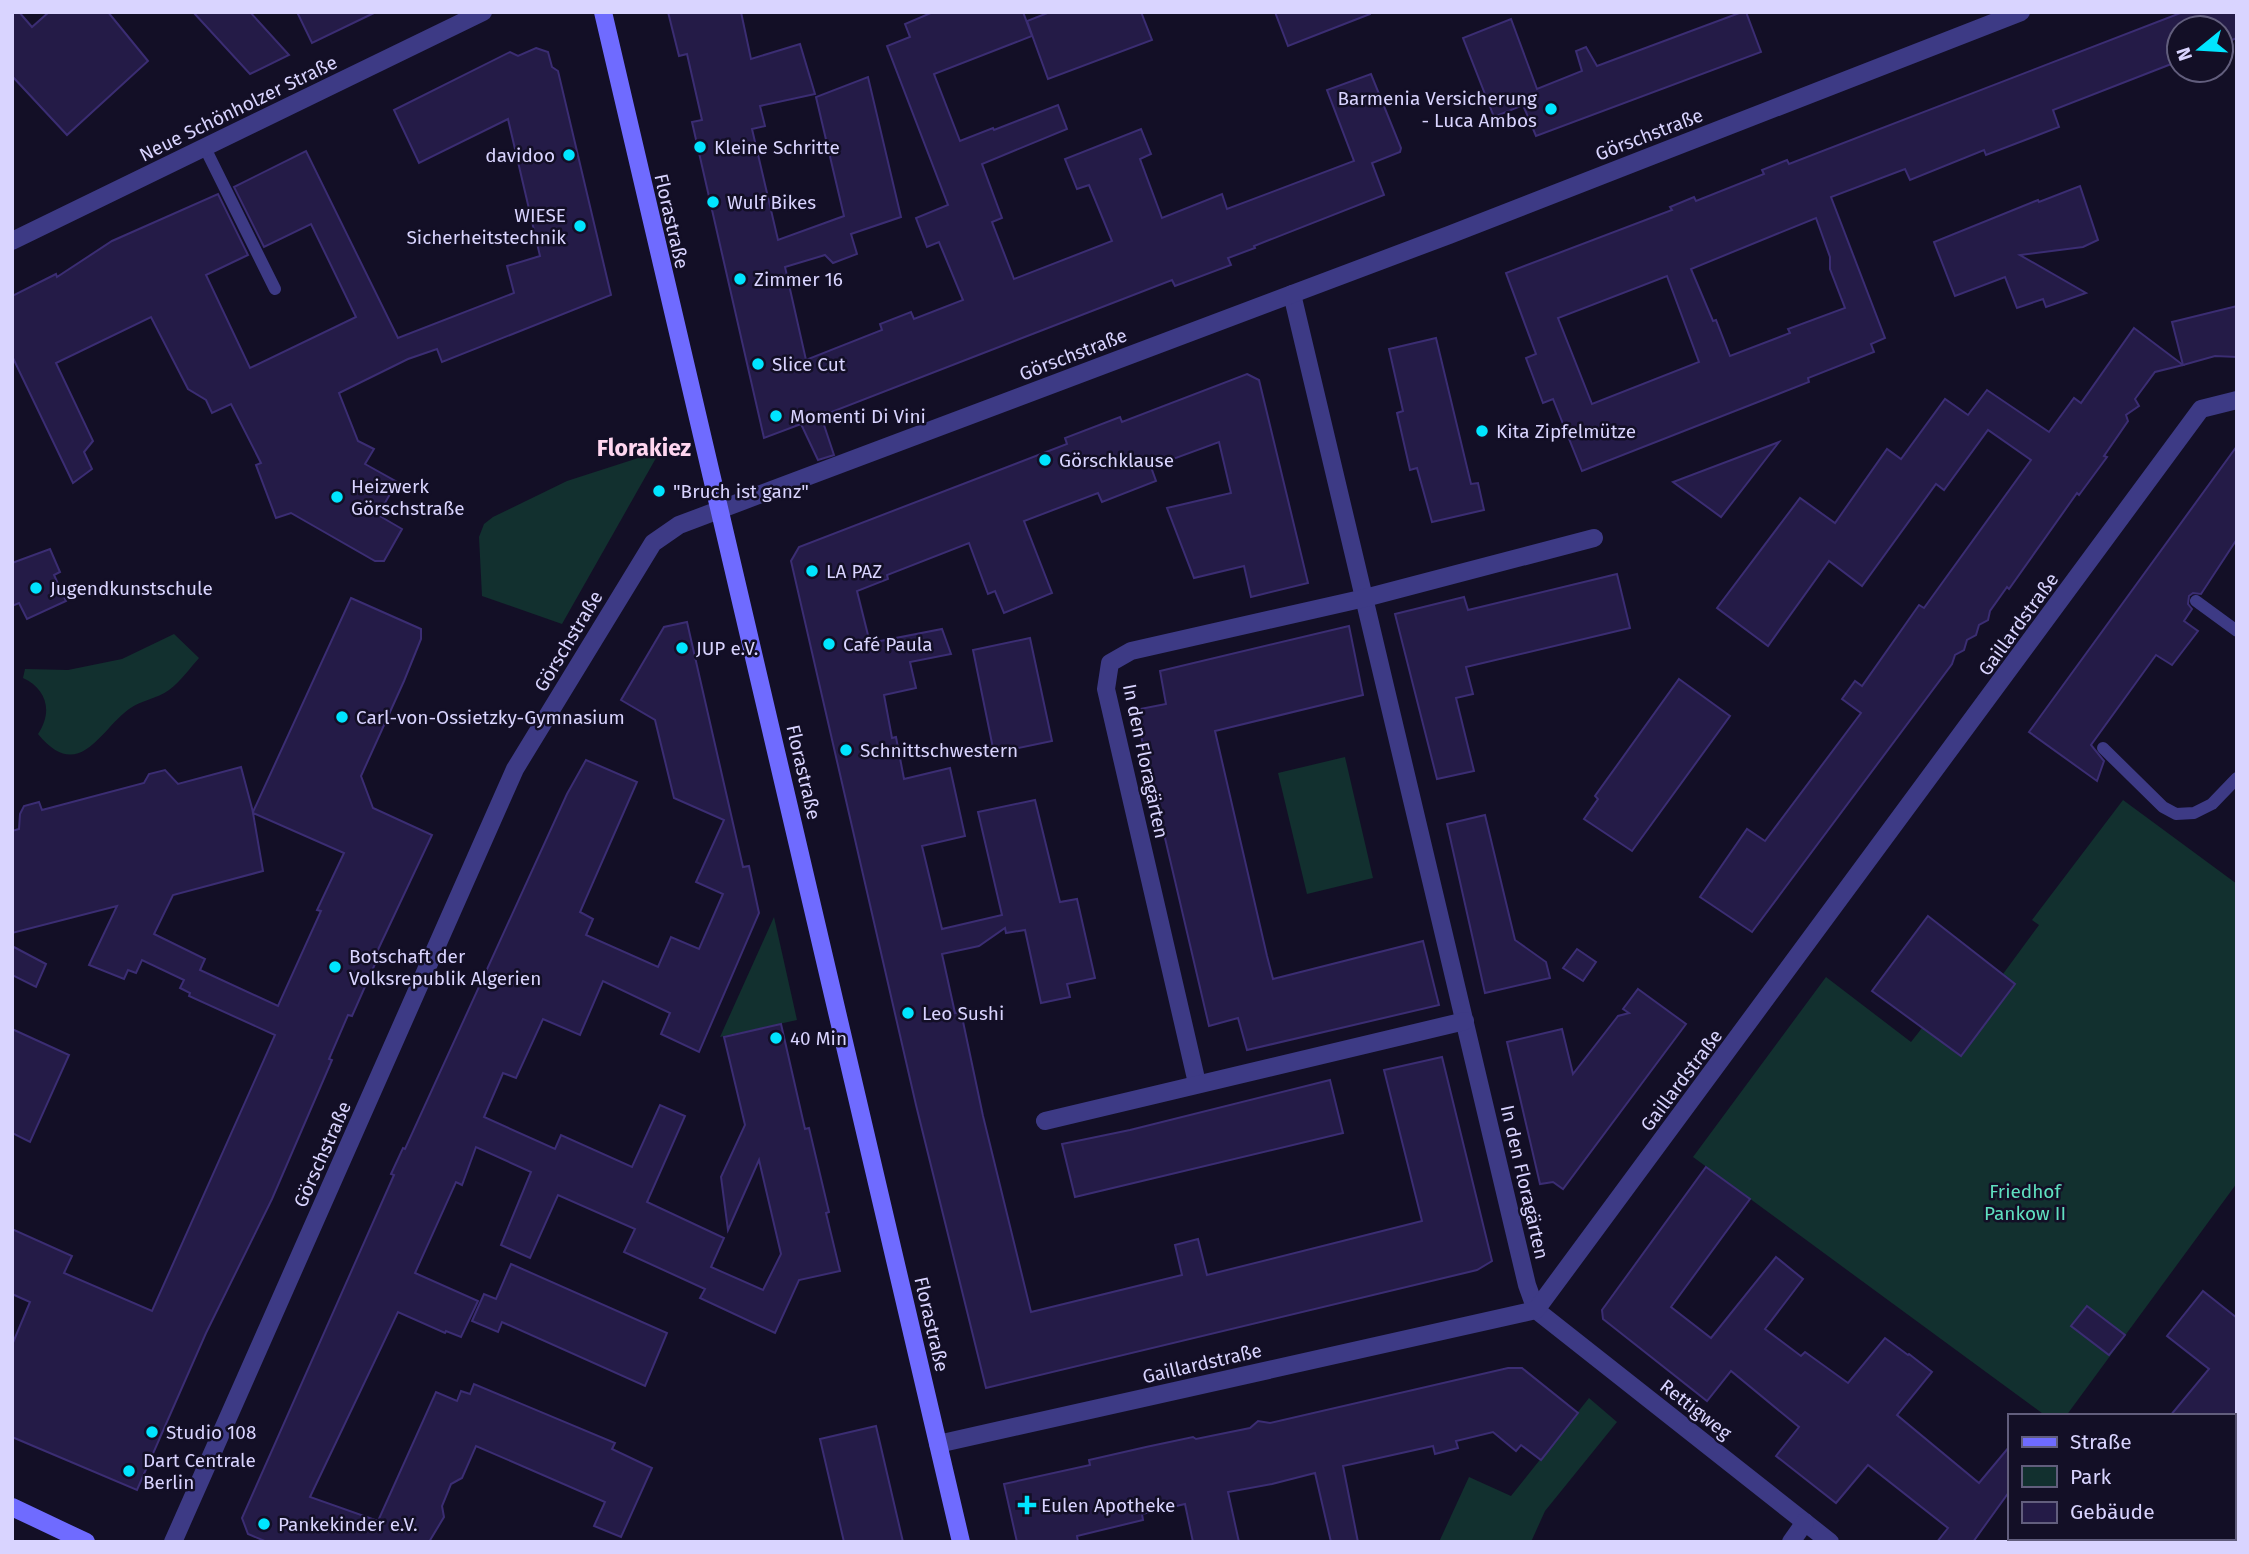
<svg xmlns="http://www.w3.org/2000/svg" width="2249" height="1554" font-family="'Fira Sans',sans-serif">
	<rect width="100%" height="100%" fill="#130f26"/>
	<g fill="#12302f">
		<path d="M660,451L562,624L482,596L479,537L484,524L493,517L567,481Z"/>
		<path d="M174,634L199,658C190,668 180,682 169,690C157,699 141,700 129,709C100,730 79,784 38,734C53,712 47,689 23,678L25,669L68,670L122,659Z"/>
		<path d="M1345,757L1373,878L1307,894L1278,773Z"/>
		<path d="M2123,800L2237,884V1183L2066,1416H2046L1693,1157L1826,977L1911,1042L1922,1028L1962,1056L2014,984L2003,974L2039,925L2032,920Z"/>
		<path d="M774,917L797,1020L720,1037Z"/>
		<path d="M1589,1398L1617,1422L1545,1511L1531,1542H1439L1469,1477L1511,1496Z"/>
	</g>
	<g fill="#241b47" stroke="#3b2d73" stroke-width="2" fill-rule="evenodd">
		<path d="M12,12H19L32,27L49,12H108L148,61L67,135L12,76Z"/>
		<path d="M193,12H250L289,55L250,74Z"/>
		<path d="M297,12H376L312,43Z"/>
		<path d="M668,12H741L751,59L800,44L815,94L760,106L765,126L752,129L778,240L844,216L816,97L868,77L901,217L851,234L857,254L833,263L825,255L785,267L806,360L882,330L880,324L911,312L914,319L963,300L939,242L927,247L916,218L948,205L887,46L910,37L905,24L933,12H1023L1032,36L934,74L960,141L993,128L994,130L1058,105L1067,129L982,164L1002,218L992,222L1014,279L1112,241L1089,185L1077,189L1065,159L1141,129L1151,154L1140,159L1162,218L1222,194L1227,209L1354,161L1327,90L1371,74L1401,148L1400,152L1372,163L1384,195L1254,246L1255,248L1228,258L1231,265L1175,286L1172,280L821,416L834,455L818,460L801,424L764,438L692,122L702,120L687,54L679,56Z"/>
		<path d="M1050,12H1141L1152,40L1048,79L1027,21Z"/>
		<path d="M1275,12H1370V14L1288,46Z"/>
		<path d="M1742,12H1746L1761,52L1536,136L1523,105L1494,117L1463,38L1511,19L1537,89L1582,71L1576,51L1586,47L1597,66Z"/>
		<path d="M2183,12H2237V38L2221,44V28H2179V61L2053,110L2059,127L1986,155L1984,150L1910,180L1905,169L1831,197L1885,338L1871,344L1874,352L1808,378L1809,382L1582,471L1553,399L1543,403L1526,358L1536,354L1506,273L1672,210L1670,207L1694,197L1696,201L1764,174L1762,170L1787,160L1789,164ZM1816,218L1830,257V269L1845,308L1788,329L1790,333L1730,356L1716,320L1713,321L1691,269ZM1667,276L1699,362L1592,404L1558,318Z"/>
		<path d="M536,48L548,52L552,67L558,71L611,295L442,362L437,349L408,359L339,393L358,441L374,449L365,464L397,482L378,515L402,529L384,561H375L291,513L276,518L256,465L261,463L231,404L212,413L206,400L188,389L151,317L56,363L93,441L84,452L92,469L73,483L12,356V296L56,274L57,277L112,241L218,194L248,255L206,275L250,368L356,317L311,224L264,247L234,187L306,151L398,338L514,293L507,266L540,256L508,119L419,163L394,110L510,52L518,56Z"/>
		<path d="M2080,186L2098,240L2083,247L2020,255L2086,293L2046,307L2043,299L2017,308L2005,277L1955,296L1934,242L2038,200L2039,202Z"/>
		<path d="M2237,306V357L2215,356L2183,365L2172,322Z"/>
		<path d="M2134,328L2183,365L2155,372L2135,399L2139,406L2126,415L2128,421L2104,456L2107,457L2079,495L2077,493L2009,589L2007,587L1990,611L1988,620L1979,625L1976,635L1967,640L1964,650L1955,655L1952,664L1752,932L1700,897L1747,829L1765,841L1861,713L1842,699L1855,681L1862,686L1919,605L1924,608L2031,460L1988,430L1944,490L1936,484L1862,586L1829,561L1768,646L1717,608L1800,498L1835,523L1887,449L1901,459L1945,399L1968,415L1987,390L2049,432L2074,398L2081,403Z"/>
		<path d="M1436,338L1471,484L1478,483L1484,510L1432,522L1417,468L1410,470L1397,413L1403,411L1389,349Z"/>
		<path d="M1247,374L1259,380L1308,583L1251,597L1244,566L1194,578L1167,508L1231,493L1219,442L1151,467L1156,481L1102,502L1098,493L1024,521L1052,593L1004,613L995,591L988,594L969,543L887,575L888,579L857,591L870,643L942,629L951,654L910,662L916,688L884,695L892,738L896,737L904,779L950,768L965,836L922,846L942,929L1002,915L978,812L1035,800L1060,902L1077,899L1095,978L1067,984L1070,997L1041,1003L1025,930L1006,933L1005,928L979,946L942,954L955,1013L961,1012L983,1116L1031,1312L1182,1275L1175,1245L1198,1239L1207,1275L1422,1221L1384,1070L1442,1057L1492,1261L1477,1270L986,1388L916,1105L791,561L799,547L1067,444L1065,438L1120,417L1122,422Z"/>
		<path d="M1779,442L1721,517L1673,482Z"/>
		<path d="M2237,446V539L2201,594L2193,593L2189,596L2188,604L2192,609L2184,621L2198,631L2172,665L2156,655L2091,745L2104,761L2097,781L2029,732Z"/>
		<path d="M50,549L60,572L54,575L66,601L27,619L19,603L12,606V563Z"/>
		<path d="M1617,574L1630,628L1466,667L1473,694L1456,698L1474,771L1437,779L1395,614L1464,597L1468,610Z"/>
		<path d="M351,598L421,629V639L404,681L361,776L373,808L432,835L376,954L379,955L352,1016L348,1015L329,1059L332,1060L272,1199L206,1333L137,1490L12,1437V1345L30,1302L12,1294V1229L72,1256L64,1273L152,1311L275,1035L189,996L190,993L180,988L184,980L142,960L136,973L128,970L124,979L89,965L117,906L12,933V831L19,829L20,814L24,806L39,802L42,810L144,783L149,774L165,770L178,784L241,767L253,812ZM253,813L344,853L317,910L321,911L278,1006L200,970L205,959L154,934L173,895L263,871Z"/>
		<path d="M687,622L743,867L749,866L759,913L699,1052L661,1034L670,1013L603,981L580,1035L543,1019L516,1078L503,1073L484,1117L555,1149L561,1135L632,1167L660,1105L685,1116L647,1202L724,1238L711,1267L763,1290L781,1254L759,1160L728,1230L721,1177L745,1125L724,1037L781,1024L805,1129L809,1128L829,1212L826,1213L840,1271L799,1280L775,1333L700,1298L705,1289L624,1252L635,1229L558,1195L530,1258L501,1245L531,1172L476,1147L462,1185L456,1182L415,1273L478,1301L461,1337L446,1331L445,1333L398,1312L310,1497L378,1521L436,1392L457,1401L461,1391L470,1394L474,1384L615,1443L612,1449L652,1468L621,1537L594,1526L605,1502L476,1446L462,1478L451,1484L442,1506L444,1517L429,1542H267L248,1534L242,1518L394,1175L391,1174L403,1148L405,1149L567,794L586,760L637,782L580,912L593,919L586,935L658,967L671,937L699,949L723,894L696,882L724,820L674,798L655,720L621,700L664,627Z"/>
		<path d="M1349,626L1363,695L1215,731L1267,956L1273,979L1423,941L1439,1005L1247,1050L1238,1018L1209,1026L1135,710L1166,704L1160,671Z"/>
		<path d="M1030,638L1052,741L994,753L973,650Z"/>
		<path d="M1679,679L1730,716L1632,851L1584,819L1598,799L1595,796Z"/>
		<path d="M1485,815L1515,940L1546,962L1550,978L1485,993L1447,824Z"/>
		<path d="M1928,916L2015,984L1961,1056L1872,991Z"/>
		<path d="M12,946L46,964L36,987L12,975Z"/>
		<path d="M1577,949L1596,962L1583,981L1563,968Z"/>
		<path d="M1638,989L1686,1024L1563,1189L1553,1182L1540,1184L1507,1042L1562,1029L1573,1074L1618,1016L1629,1013L1623,1009Z"/>
		<path d="M12,1029L69,1055L30,1142L12,1133Z"/>
		<path d="M1330,1080L1343,1133L1075,1197L1062,1144L1130,1130Z"/>
		<path d="M1706,1167L1750,1199L1671,1307L1711,1338L1776,1257L1803,1279L1765,1329L1801,1356L1805,1352L1848,1383L1885,1338L1908,1355L1909,1354L1932,1372L1897,1415L1979,1483L2009,1447V1492L1973,1542H1937L1948,1528L1868,1465L1836,1503L1776,1456L1799,1427L1731,1371L1707,1401L1603,1319L1602,1310Z"/>
		<path d="M511,1264L667,1333L645,1386L502,1322L498,1332L472,1321L484,1294L496,1299Z"/>
		<path d="M2203,1291L2237,1318V1416H2170L2209,1369L2167,1336Z"/>
		<path d="M2087,1306L2125,1335L2109,1355L2071,1326Z"/>
		<path d="M1508,1368H1522L1578,1413L1541,1460L1521,1445L1516,1451L1493,1432L1456,1441L1458,1448L1435,1454L1433,1446L1343,1466L1358,1542H1331L1315,1473L1272,1484L1228,1492L1239,1542H1193L1185,1504L1142,1514L1143,1520L1077,1536L1078,1542H1017L1004,1484L1090,1465L1089,1460L1146,1447L1193,1437L1196,1439L1250,1428L1258,1421L1270,1423Z"/>
		<path d="M876,1426L903,1542H844L820,1439Z"/>
	</g>
	<g fill="none" stroke-linecap="round" stroke-linejoin="round">
		<g stroke="#3d3a85" stroke-width="12">
			<path d="M205,148L275,289"/>
			<path d="M2196,601L2237,631"/>
			<path d="M2103,748L2163,807L2176,814L2194,813L2212,804L2237,778"/>
		</g>
		<g stroke="#3d3a85" stroke-width="18">
			<path d="M12,241L483,12"/>
			<path d="M1292,294L1527,1285L1536,1310"/>
			<path d="M1197,1083L1106,689L1110,663L1131,651L1365,598L1594,538"/>
			<path d="M1045,1121L1465,1021"/>
			<path d="M1536,1310L1830,1542"/>
			<path d="M938,1444L1536,1310L2201,409L2237,400"/>
			<path d="M2233,1509L2237,1505"/>
			<path d="M173,1542L515,769L653,543L679,525L1449,235L2021,12"/>
			<path d="M1791,1542L1805,1522"/>
			<path d="M2206,1542L2209,1538"/>
		</g>
		<g stroke="#6f6bff" stroke-width="18">
			<path d="M603,12L961,1542"/>
			<path d="M12,1507L86,1542"/>
		</g>
	</g>
	<g fill="#00e5ff" stroke="#130f26" stroke-width="2.5">
		<circle cx="1551" cy="109" r="7"/>
		<circle cx="700" cy="147" r="7"/>
		<circle cx="569" cy="155" r="7"/>
		<circle cx="713" cy="202" r="7"/>
		<circle cx="580" cy="226" r="7"/>
		<circle cx="740" cy="279" r="7"/>
		<circle cx="758" cy="364" r="7"/>
		<circle cx="776" cy="416" r="7"/>
		<circle cx="1482" cy="431" r="7"/>
		<circle cx="1045" cy="460" r="7"/>
		<circle cx="659" cy="491" r="7"/>
		<circle cx="337" cy="497" r="7"/>
		<circle cx="812" cy="571" r="7"/>
		<circle cx="36" cy="588" r="7"/>
		<circle cx="829" cy="644" r="7"/>
		<circle cx="682" cy="648" r="7"/>
		<circle cx="342" cy="717" r="7"/>
		<circle cx="846" cy="750" r="7"/>
		<circle cx="335" cy="967" r="7"/>
		<circle cx="908" cy="1013" r="7"/>
		<circle cx="776" cy="1038" r="7"/>
		<circle cx="152" cy="1432" r="7"/>
		<circle cx="129" cy="1471" r="7"/>
		<path d="M1023.5 1494.5h7v7h7v7h-7v7h-7v-7h-7v-7h7z"/>
		<circle cx="264" cy="1524" r="7"/>
	</g>
	<g text-anchor="middle" stroke-width="5" stroke-linejoin="round" paint-order="stroke">
		<g font-size="19" fill="#d9d4ff" stroke="#130f26" text-anchor="start">
			<text x="1537" y="105" text-anchor="end">Barmenia Versicherung<tspan x="1537" dy="22">- Luca Ambos</tspan></text>
			<text x="714" y="154">Kleine Schritte</text>
			<text x="555" y="162" text-anchor="end">davidoo</text>
			<text x="727" y="209">Wulf Bikes</text>
			<text x="566" y="222" text-anchor="end">WIESE<tspan x="566" dy="22">Sicherheitstechnik</tspan></text>
			<text x="754" y="286">Zimmer 16</text>
			<text x="772" y="371">Slice Cut</text>
			<text x="790" y="423">Momenti Di Vini</text>
			<text x="1496" y="438">Kita Zipfelmütze</text>
			<text x="1059" y="467">Görschklause</text>
			<text x="351" y="493">Heizwerk<tspan x="351" dy="22">Görschstraße</tspan></text>
			<text x="673" y="498">"Bruch ist ganz"</text>
			<text x="826" y="578">LA PAZ</text>
			<text x="50" y="595">Jugendkunstschule</text>
			<text x="843" y="651">Café Paula</text>
			<text x="696" y="655">JUP e.V.</text>
			<text x="356" y="724">Carl-von-Ossietzky-Gymnasium</text>
			<text x="860" y="757">Schnittschwestern</text>
			<text x="349" y="963">Botschaft der<tspan x="349" dy="22">Volksrepublik Algerien</tspan></text>
			<text x="922" y="1020">Leo Sushi</text>
			<text x="790" y="1045">40 Min</text>
			<text x="166" y="1439">Studio 108</text>
			<text x="143" y="1467">Dart Centrale<tspan x="143" dy="22">Berlin</tspan></text>
			<text x="1041" y="1512">Eulen Apotheke</text>
			<text x="278" y="1531">Pankekinder e.V.</text>
		</g>
		<g font-size="19" fill="#d9d4ff" stroke="#130f26">
			<text transform="translate(238 108) rotate(-26)" y="7">Neue Schönholzer Straße</text>
			<text transform="translate(1649 134) rotate(-21)" y="7">Görschstraße</text>
			<text transform="translate(672 221) rotate(77)" y="7">Florastraße</text>
			<text transform="translate(1073 354) rotate(-21)" y="7">Görschstraße</text>
			<text transform="translate(2018 624) rotate(-54)" y="7">Gaillardstraße</text>
			<text transform="translate(568 641) rotate(-59)" y="7">Görschstraße</text>
			<text transform="translate(1146 761) rotate(78)" y="7">In den Floragärten</text>
			<text transform="translate(804 772) rotate(77)" y="7">Florastraße</text>
			<text transform="translate(1681 1080) rotate(-53)" y="7">Gaillardstraße</text>
			<text transform="translate(322 1154) rotate(-66)" y="7">Görschstraße</text>
			<text transform="translate(1525 1182) rotate(77)" y="7">In den Floragärten</text>
			<text transform="translate(932 1324) rotate(77)" y="7">Florastraße</text>
			<text transform="translate(1202 1363) rotate(-13)" y="7">Gaillardstraße</text>
			<text transform="translate(1696 1409) rotate(38)" y="7">Rettigweg</text>
		</g>
		<g font-size="19" fill="#5fe0c0" stroke="#130f26">
			<text x="2025" y="1198">Friedhof<tspan x="2025" dy="22">Pankow II</tspan></text>
		</g>
		<g font-size="23" font-weight="bold" fill="#ffd6f0" stroke="#130f26">
			<text x="644" y="456">Florakiez</text>
		</g>
	</g>
	<rect width="2249" height="1554" fill="none" stroke="#d9d4ff" stroke-width="28"/>
	<rect x="2008" y="1414" width="228" height="126" fill="#130f26" stroke="#625e7d" stroke-width="2"/>
	<rect x="2022" y="1437" width="35" height="10" fill="#6f6bff" stroke="#625e7d" stroke-width="2"/>
	<text x="2070" y="1449" font-size="21" fill="#d9d4ff">Straße</text>
	<rect x="2022" y="1466" width="35" height="21" fill="#12302f" stroke="#625e7d" stroke-width="2"/>
	<text x="2070" y="1484" font-size="21" fill="#d9d4ff">Park</text>
	<rect x="2022" y="1502" width="35" height="21" fill="#241b47" stroke="#625e7d" stroke-width="2"/>
	<text x="2070" y="1519" font-size="21" fill="#d9d4ff">Gebäude</text>
	<g transform="translate(2200 49) rotate(252)"><circle r="33" fill="#130f26" stroke="#625e7d" stroke-width="2"/>
	<path d="M0-5L12 26L0 18L-12 26Z" fill="#00e5ff"/>
	<text y="-10" font-size="19" font-weight="bold" text-anchor="middle" fill="#d9d4ff">N</text>
	</g>
</svg>
